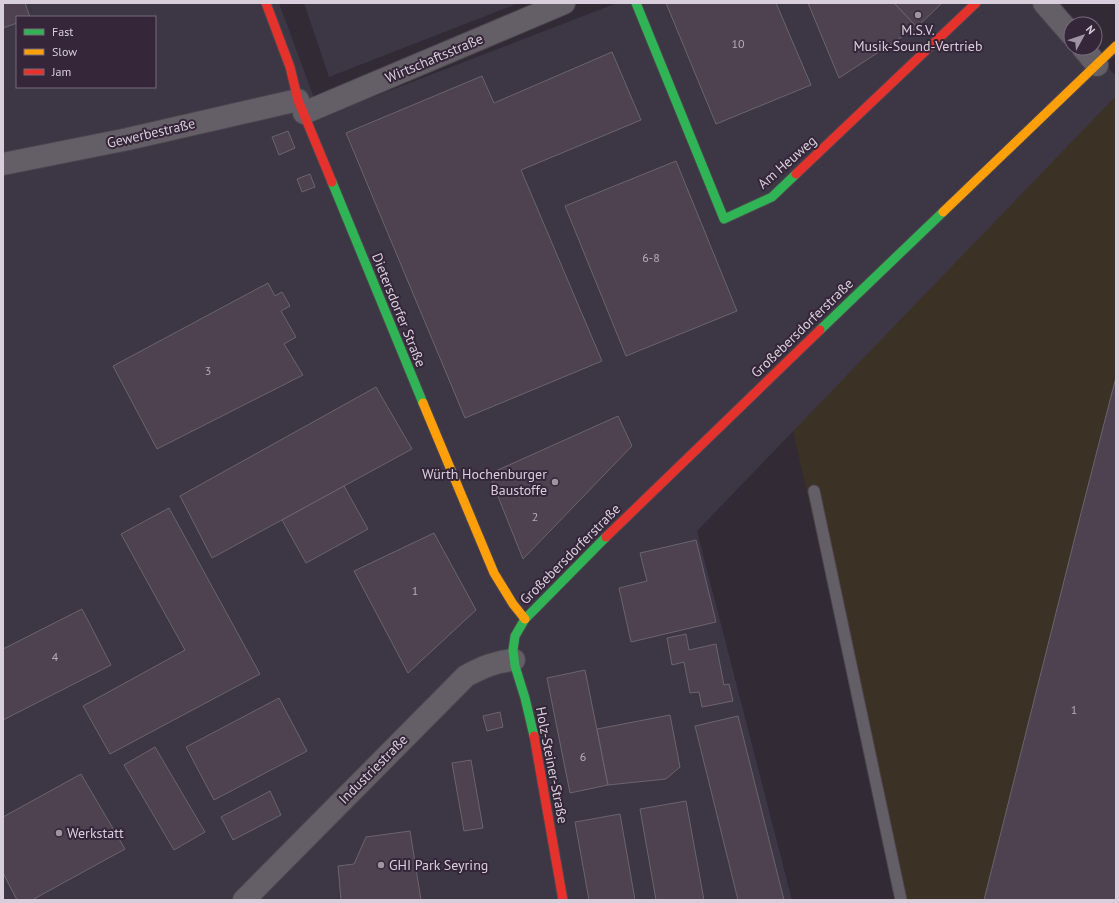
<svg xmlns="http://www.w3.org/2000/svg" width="1119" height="903" font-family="'PT Sans',sans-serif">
	<rect width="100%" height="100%" fill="#322a35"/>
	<path fill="#3c3125" d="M1116,77V900H894L880,798L848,675L785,395Z"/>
	<g fill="#3c3645" fill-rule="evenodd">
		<path d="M3,3H279L321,117L617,3H1044L1071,30V48H1088L1116,76V96L697,531L792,900H3ZM17,17H155V87H17Z"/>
		<path d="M304,3H519L329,77Z"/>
	</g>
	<g fill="#4e4251" stroke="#6b646e">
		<path d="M3,3H25L30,17H17V23L3,28Z"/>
		<path d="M666,3H776L811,85L716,124Z"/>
		<path d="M808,3H894L917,27L839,78Z"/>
		<path d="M894,3H942L917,27Z"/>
		<path d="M612,52L641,120L521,170L602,361L465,418L346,133L482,76L494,103Z"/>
		<path d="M288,131L295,148L279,155L272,137Z"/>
		<path d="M676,161L737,311L626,356L565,206Z"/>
		<path d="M310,174L315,187L302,192L297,179Z"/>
		<path d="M268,283L275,296L282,292L290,306L281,311L296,337L284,344L303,375L157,449L113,366Z"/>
		<path d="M1116,377V900H984L1079,521Z"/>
		<path d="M376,387L412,449L212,558L180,496Z"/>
		<path d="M618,416L632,446L523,559L489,474Z"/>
		<path d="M344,486L368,529L306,563L282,520Z"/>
		<path d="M169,508L260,674L110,754L83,706L185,650L121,534Z"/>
		<path d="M434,533L476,610L408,673L354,571Z"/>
		<path d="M696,540L716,622L631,642L619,588L647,581L640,553Z"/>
		<path d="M82,609L111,665L3,720V649Z"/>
		<path d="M686,634L689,650L716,644L724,685L729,684L733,701L702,707L699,692L690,693L684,662L672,665L667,638Z"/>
		<path d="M585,670L608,785L570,793L547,678Z"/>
		<path d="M279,698L307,751L214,800L186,747Z"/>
		<path d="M500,712L503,727L487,731L483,716Z"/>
		<path d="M670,715L680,767L666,779L608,785L597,729Z"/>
		<path d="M738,716L784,900H738L695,726Z"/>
		<path d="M155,747L205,832L174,850L124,765Z"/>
		<path d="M471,760L483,828L464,831L452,763Z"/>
		<path d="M81,774L125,849L32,900H17L3,873V817Z"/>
		<path d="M270,791L281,815L233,840L221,817Z"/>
		<path d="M686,801L704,900H656L640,809Z"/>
		<path d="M620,814L635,900H589L575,822Z"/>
		<path d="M410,831L421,900H341L338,866L354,864L366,837Z"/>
	</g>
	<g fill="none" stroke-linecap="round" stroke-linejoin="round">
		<defs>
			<path id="lane" d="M814,491L901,900"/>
			<g id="street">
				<path d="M1044,3L1071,34"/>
				<path d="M1083,48L1097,65"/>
				<path d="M304,113L564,3"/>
				<path d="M3,164L128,139L298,100"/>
				<path d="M244,900L466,676C481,668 496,661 514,660"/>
			</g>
			<g id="fast">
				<path d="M636,3L724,219L772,197L796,174"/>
				<path d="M332,182L423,403"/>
				<path d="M820,330L943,212"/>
				<path d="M534,736L525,698L515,666L513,650L515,636L525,619L606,537"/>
			</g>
			<g id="slow">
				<path d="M943,212L1116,46"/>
				<path d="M423,403L494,573L513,604L525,619"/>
			</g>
			<g id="jam">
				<path d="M266,3L290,67L298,100L332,182"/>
				<path d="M796,174L976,3"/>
				<path d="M606,537L820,330"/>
				<path d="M534,736L563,900"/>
			</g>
		</defs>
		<use href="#lane" stroke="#4c454e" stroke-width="13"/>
		<use href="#street" stroke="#4c454e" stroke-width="24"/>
		<use href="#fast" stroke="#4c454e" stroke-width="11"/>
		<use href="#slow" stroke="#4c454e" stroke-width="11"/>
		<use href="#jam" stroke="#4c454e" stroke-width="11"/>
		<use href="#lane" stroke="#645e66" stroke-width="11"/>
		<use href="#street" stroke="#645e66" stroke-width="22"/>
		<use href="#fast" stroke="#30b455" stroke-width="9"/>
		<use href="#slow" stroke="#ff9f0a" stroke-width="9"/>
		<use href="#jam" stroke="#e5322d" stroke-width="9"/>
	</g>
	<g fill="#9f95a2" stroke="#352639" stroke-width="1.5">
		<circle cx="918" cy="15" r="4"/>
		<circle cx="555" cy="482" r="4"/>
		<circle cx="59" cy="833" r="4"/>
		<circle cx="381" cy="865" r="4"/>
	</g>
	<g text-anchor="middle" stroke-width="4" stroke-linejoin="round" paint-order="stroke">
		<g font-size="12" fill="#b6acb9">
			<text x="738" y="48">10</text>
			<text x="651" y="262">6-8</text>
			<text x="208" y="375">3</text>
			<text x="535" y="521">2</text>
			<text x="415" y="595">1</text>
			<text x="55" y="661">4</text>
			<text x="1074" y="714">1</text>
			<text x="583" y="761">6</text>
		</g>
		<g font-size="14" fill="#d9cfdc" stroke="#352639" text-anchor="start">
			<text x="918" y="35" text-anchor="middle">M.S.V.<tspan x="918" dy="16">Musik-Sound-Vertrieb</tspan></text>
			<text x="547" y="479" text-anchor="end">Würth Hochenburger<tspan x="547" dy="16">Baustoffe</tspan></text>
			<text x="67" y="838">Werkstatt</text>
			<text x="389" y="870">GHI Park Seyring</text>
		</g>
		<g font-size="14" fill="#d9cfdc" stroke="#352639">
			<text transform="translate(434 58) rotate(-23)" y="5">Wirtschaftsstraße</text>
			<text transform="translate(151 133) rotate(-13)" y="5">Gewerbestraße</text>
			<text transform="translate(787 162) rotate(-41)" y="5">Am Heuweg</text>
			<text transform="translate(399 310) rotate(68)" y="5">Dietersdorfer Straße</text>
			<text transform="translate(802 328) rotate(-44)" y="5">Großebersdorferstraße</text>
			<text transform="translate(570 554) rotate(-45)" y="5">Großebersdorferstraße</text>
			<text transform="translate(552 765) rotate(79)" y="5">Holz-Steiner-Straße</text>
			<text transform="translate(373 769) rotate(-45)" y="5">Industriestraße</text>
		</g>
	</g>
	<rect width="1119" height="903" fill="none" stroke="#d9cfdc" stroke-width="8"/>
	<rect x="16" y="16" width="140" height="72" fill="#352639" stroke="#776a7a"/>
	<rect x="24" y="29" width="20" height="6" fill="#30b455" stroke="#776a7a"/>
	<text x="52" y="36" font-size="12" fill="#d9cfdc">Fast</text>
	<rect x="24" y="49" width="20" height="6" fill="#ff9f0a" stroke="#776a7a"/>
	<text x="52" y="56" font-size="12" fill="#d9cfdc">Slow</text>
	<rect x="24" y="69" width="20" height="6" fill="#e5322d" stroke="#776a7a"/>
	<text x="52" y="76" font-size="12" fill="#d9cfdc">Jam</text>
	<g transform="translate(1083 36) rotate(50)"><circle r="19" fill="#352639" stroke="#776a7a"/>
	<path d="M0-3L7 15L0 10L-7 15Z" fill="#9f95a2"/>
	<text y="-6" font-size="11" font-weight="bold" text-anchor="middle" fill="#d9cfdc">N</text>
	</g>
</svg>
